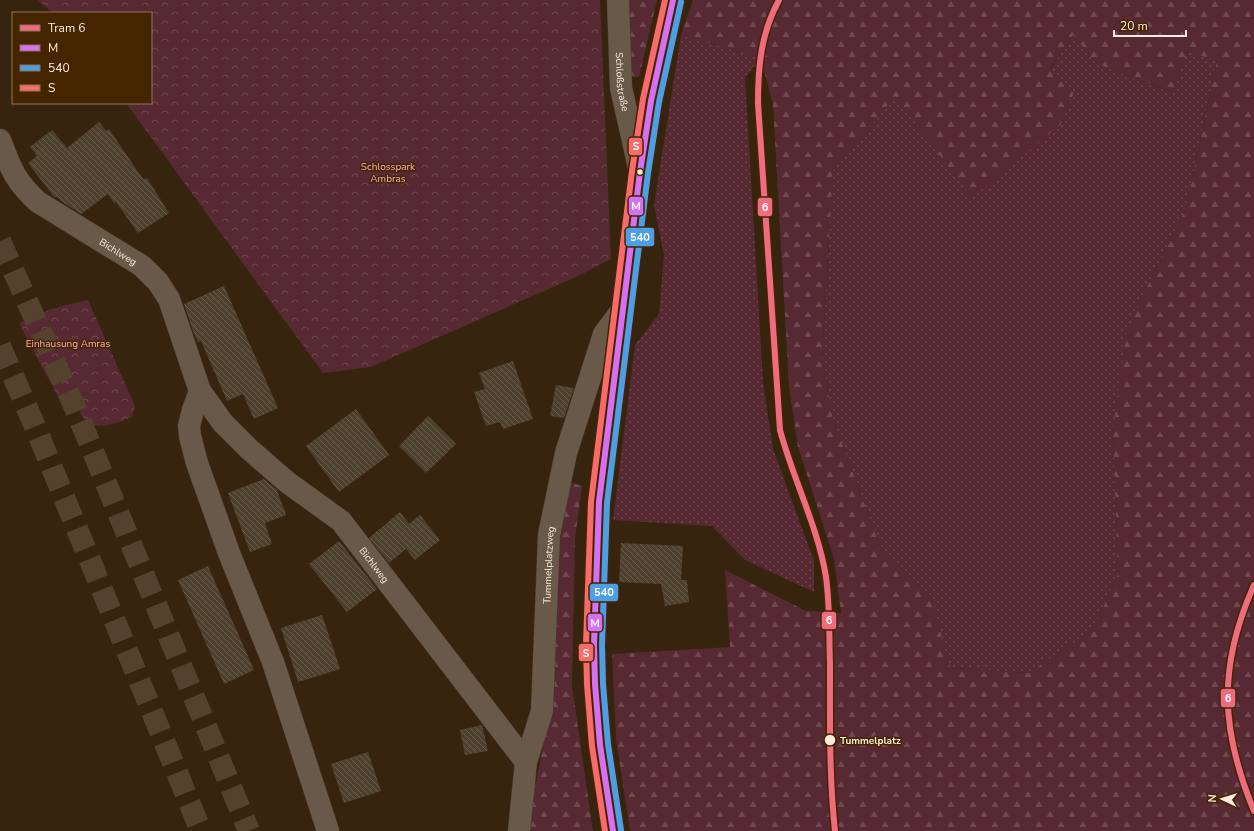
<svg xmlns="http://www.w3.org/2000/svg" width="1254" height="831" font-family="'Nunito Sans',sans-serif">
	<defs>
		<pattern id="grass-dots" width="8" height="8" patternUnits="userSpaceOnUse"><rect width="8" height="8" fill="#572932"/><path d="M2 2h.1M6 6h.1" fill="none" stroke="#70484f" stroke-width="1.8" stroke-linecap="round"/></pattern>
		<pattern id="forest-firs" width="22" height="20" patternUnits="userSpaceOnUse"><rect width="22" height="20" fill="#572932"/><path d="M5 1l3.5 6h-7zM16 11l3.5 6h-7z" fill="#70484f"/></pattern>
		<pattern id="park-crowns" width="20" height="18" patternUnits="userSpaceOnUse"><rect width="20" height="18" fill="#572932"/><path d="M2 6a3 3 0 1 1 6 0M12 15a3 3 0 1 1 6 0" fill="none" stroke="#70484f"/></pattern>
		<pattern id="building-back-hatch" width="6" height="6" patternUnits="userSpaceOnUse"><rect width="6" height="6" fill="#4d412e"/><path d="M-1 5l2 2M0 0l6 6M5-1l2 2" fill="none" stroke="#685d4c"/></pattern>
	</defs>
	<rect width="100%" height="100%" fill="#36240f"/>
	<g fill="url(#grass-dots)">
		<path d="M681,35L761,58L745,78L763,382L773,449L814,561V592L745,560L712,526L613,520L635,345L659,314L664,255L654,205Z"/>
		<path d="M1073,35L1097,64L1172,92L1187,52L1217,59L1186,209L1142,297L1113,431L1118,574L1093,630L1028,673L949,668L931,596L882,551L833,419L822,359L833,170L895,96L1050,69Z"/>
	</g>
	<g fill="url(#forest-firs)" fill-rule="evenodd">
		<path d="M628,0H657L639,77L631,76Z"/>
		<path d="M693,0H1254V831H630L616,739L612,654L730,647L725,570L806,611L841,613L834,559L798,447L789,387L773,105L761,58L681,35ZM1073,35L1097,64L1173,92L1187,52L1217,60L1186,209L1142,297L1126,334L1113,431L1118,574L1093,630L1028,673L950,668L931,596L882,551L833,419L822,359L833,170L895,96L972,198L1061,124L1074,93L1050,68Z"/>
		<path d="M570,482L582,486L575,539L572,686L593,831H530L529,818L549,716L557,542Z"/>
	</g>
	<g fill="url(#park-crowns)">
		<path d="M38,0H600L611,259L578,276L371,367L323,373L126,103H151V13H52Z"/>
		<path d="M88,300L135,406L132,417C115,424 89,435 80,412C78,408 78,403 76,399L57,395L19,323L51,309Z"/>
	</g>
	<g fill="url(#building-back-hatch)">
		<path d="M99,122L106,131L109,129L143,179L147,178L169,213L138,233L116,202L114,203L108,194L81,214L61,201L57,197H54L28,163L37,156L30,147L52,130L67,148Z"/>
		<path d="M224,286L278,408L254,419L243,394L227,401L201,341L198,342L193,331L184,304Z"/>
		<path d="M513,361L533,419L503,429L500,422L486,426L474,392L485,389L479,373Z"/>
		<path d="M556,385L574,388L564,418L550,416Z"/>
		<path d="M356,409L389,455L339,492L306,446Z"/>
		<path d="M428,416L456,444L426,473L399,446Z"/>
		<path d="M264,479L277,490L286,515L265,523L272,544L250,552L228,493Z"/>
		<path d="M400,512L409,524L420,515L440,540L415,560L406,549L389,563L369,538Z"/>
		<path d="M339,541L377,589L347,612L309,564Z"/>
		<path d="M621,543L683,546L681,580H687L689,602L665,606L661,584L619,582Z"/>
		<path d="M208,566L254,670L224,684L178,580Z"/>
		<path d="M322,615L340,669L298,682L281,628Z"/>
		<path d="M482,725L488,751L465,755L460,730Z"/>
		<path d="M368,752L381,791L344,803L331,764Z"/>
	</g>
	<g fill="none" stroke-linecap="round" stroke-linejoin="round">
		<g stroke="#54422e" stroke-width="22" stroke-dasharray="22 11" stroke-linecap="butt">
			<path d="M0,241L76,410L249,831"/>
			<path d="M0,346L34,424L201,831"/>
		</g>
		<defs>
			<g id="minor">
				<path id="s1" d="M618,0L621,88L640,172"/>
				<path id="s2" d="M0,140C11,169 15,181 38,202L142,266L158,282L169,299L200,391L223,423L249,449L287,482L341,521L526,762"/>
				<path d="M200,391L193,410L189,426L190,436L197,463L229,553L273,662L328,831"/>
				<path id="s3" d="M519,831L526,762L542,711L549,535L566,453L604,334L622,310"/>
			</g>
			<path id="secondary" d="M613,831L600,745L595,684L594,645L599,502L640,172L651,101L673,0"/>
		</defs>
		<use href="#minor" stroke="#493b2e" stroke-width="23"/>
		<use href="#secondary" stroke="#493b2e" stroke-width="23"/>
		<use href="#minor" stroke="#695948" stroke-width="22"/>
		<use href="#secondary" stroke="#695948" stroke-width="22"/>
		<defs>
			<path id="bus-1" d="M613,831L600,745L595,684L594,645L599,502L640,172L651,101L673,0"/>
			<path id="bus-2" d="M621,830L608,744L603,684L602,645L607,503L648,173L659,102L681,2"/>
			<path id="bus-3" d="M605,831L592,746L587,684L586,645L591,502L632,171L643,99L665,0"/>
		</defs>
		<use href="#bus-1" stroke="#452500" stroke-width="9"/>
		<use href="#bus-2" stroke="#452500" stroke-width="9"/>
		<use href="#bus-3" stroke="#452500" stroke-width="9"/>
		<use href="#bus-1" stroke="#d670f2" stroke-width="6"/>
		<use href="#bus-2" stroke="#4d9ee5" stroke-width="6"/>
		<use href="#bus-3" stroke="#f76b6b" stroke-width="6"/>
		<defs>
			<g id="tram-1">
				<path d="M779,0C761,33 758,66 758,103L780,430C793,479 818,527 826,577C830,606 829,636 830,665C830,720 829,776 835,831"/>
				<path d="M1254,585C1218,666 1220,729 1254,811"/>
			</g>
		</defs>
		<use href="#tram-1" stroke="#452500" stroke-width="9"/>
		<use href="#tram-1" stroke="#ee6c7f" stroke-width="6"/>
	</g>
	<g fill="#fbebdc" stroke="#452500" stroke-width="1.5">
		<circle cx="640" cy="172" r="3.5"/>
		<circle cx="830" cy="740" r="6"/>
	</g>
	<g text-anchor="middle" stroke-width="3" stroke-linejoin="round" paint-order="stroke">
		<g font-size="10" fill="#fbebdc" stroke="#452500">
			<text dy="4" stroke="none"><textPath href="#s1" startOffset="82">Schloßstraße</textPath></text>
			<text dy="4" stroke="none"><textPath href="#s2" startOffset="168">Bichlweg</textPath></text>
			<text dy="4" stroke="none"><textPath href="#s2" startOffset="584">Bichlweg</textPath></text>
			<text dy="4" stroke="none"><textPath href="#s3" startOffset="269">Tummelplatzweg</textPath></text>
		</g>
		<g font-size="10" fill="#fdaec0" stroke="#452500">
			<text x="388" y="170">Schlosspark<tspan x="388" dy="12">Ambras</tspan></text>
			<text x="68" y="347">Einhausung Amras</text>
		</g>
		<g font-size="10" font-weight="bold" fill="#fbebdc" stroke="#452500" text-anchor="start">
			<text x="840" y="744">Tummelplatz</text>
		</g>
	</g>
	<g stroke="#452500" stroke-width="1.5">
		<rect x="628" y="137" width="15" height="19" rx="4" fill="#f76b6b"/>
		<rect x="628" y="196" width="16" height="20" rx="4" fill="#d670f2"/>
		<rect x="757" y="197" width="16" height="20" rx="4" fill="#ee6c7f"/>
		<rect x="625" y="227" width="30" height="20" rx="4" fill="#4d9ee5"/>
		<rect x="589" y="583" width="30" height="19" rx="4" fill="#4d9ee5"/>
		<rect x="821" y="611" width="16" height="19" rx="4" fill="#ee6c7f"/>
		<rect x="587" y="613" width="16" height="19" rx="4" fill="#d670f2"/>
		<rect x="578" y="643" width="16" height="19" rx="4" fill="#f76b6b"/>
		<rect x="1220" y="688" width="16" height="20" rx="4" fill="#ee6c7f"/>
	</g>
	<g font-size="11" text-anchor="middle" font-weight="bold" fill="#fff">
		<text x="636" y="150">S</text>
		<text x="636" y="210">M</text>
		<text x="765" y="211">6</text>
		<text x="640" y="241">540</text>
		<text x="604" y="596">540</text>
		<text x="829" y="624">6</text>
		<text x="595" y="627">M</text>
		<text x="586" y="657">S</text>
		<text x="1228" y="702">6</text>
	</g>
	<rect x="12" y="12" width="140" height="92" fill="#452500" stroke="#8e7458"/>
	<rect x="20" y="25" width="20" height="6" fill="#ee6c7f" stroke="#8e7458"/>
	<text x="48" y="32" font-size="12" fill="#fbebdc">Tram 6</text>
	<rect x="20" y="45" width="20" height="6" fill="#d670f2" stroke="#8e7458"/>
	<text x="48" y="52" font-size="12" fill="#fbebdc">M</text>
	<rect x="20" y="65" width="20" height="6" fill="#4d9ee5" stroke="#8e7458"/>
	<text x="48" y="72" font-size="12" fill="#fbebdc">540</text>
	<rect x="20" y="85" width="20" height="6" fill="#f76b6b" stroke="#8e7458"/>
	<text x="48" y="92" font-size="12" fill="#fbebdc">S</text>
	<g transform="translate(1222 799) rotate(274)" stroke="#452500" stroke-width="3" paint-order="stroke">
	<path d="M0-3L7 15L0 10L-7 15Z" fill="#fbebdc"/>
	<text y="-6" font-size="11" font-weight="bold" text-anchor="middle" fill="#fbebdc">N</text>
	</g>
	<path d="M1114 30v6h72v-6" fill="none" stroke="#fbebdc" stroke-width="2"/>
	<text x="1120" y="30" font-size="12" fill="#fbebdc" stroke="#452500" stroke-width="3" paint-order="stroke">20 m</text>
</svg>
